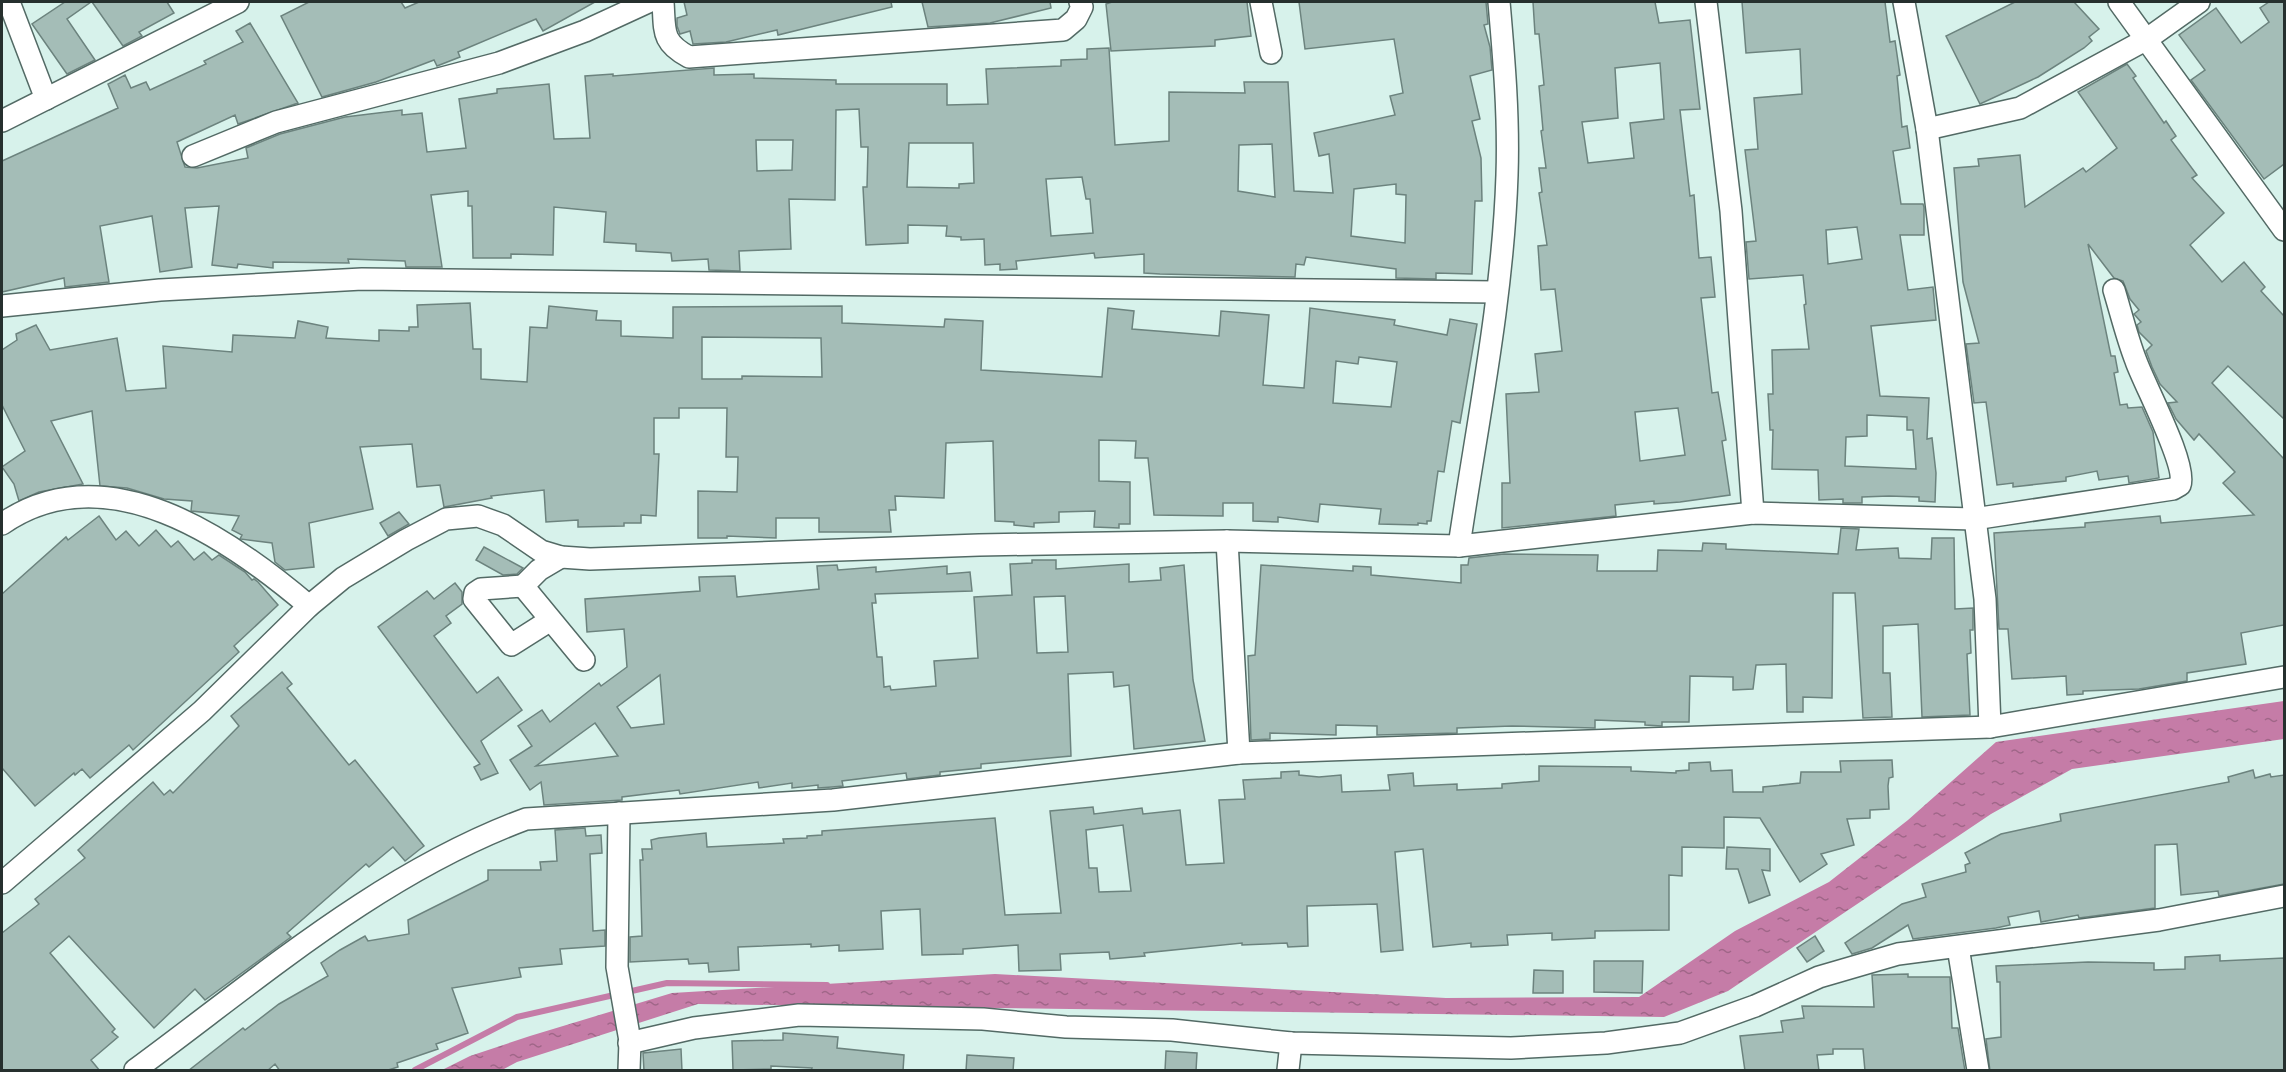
<svg xmlns="http://www.w3.org/2000/svg" width="2286" height="1072" font-family="Commissioner,sans-serif">
	<defs>
		<pattern id="water-ripples" width="26" height="14" patternUnits="userSpaceOnUse" patternTransform="scale(1.5)"><rect width="26" height="14" fill="#c57ca7"/><path d="M2 4q2-2 4 0t4 0M15 11q2-2 4 0t4 0" fill="none" stroke="#a06688"/></pattern>
	</defs>
	<rect width="100%" height="100%" fill="#d7f2eb"/>
	<path fill="url(#water-ripples)" d="M2284,701V739L2072,769L1991,814L1728,991L1664,1017L698,1004L517,1062L502,1070H442L470,1056L530,1036L672,993L995,974L1446,998L1639,997L1735,931L1829,882L1908,820L1996,742Z"/>
	<g fill="none" stroke-linecap="round" stroke-linejoin="round">
		<path stroke="#c57ca7" stroke-width="6" d="M415,1070L517,1017L667,983L827,985"/>
	</g>
	<g fill="#a4bdb7" stroke="#6c837e" stroke-width="1.5" fill-rule="evenodd">
		<path d="M65,2H91L67,19L95,60L67,74L32,24Z"/>
		<path d="M92,2H167L174,13L139,32L142,36L123,46Z"/>
		<path d="M309,2H401L405,8L419,2H595L543,31L536,19L458,52L460,57L437,66L434,60L376,82L322,97L281,16Z"/>
		<path d="M684,2H891L892,7L778,35L777,30L726,42L693,44L690,31L680,34L677,26V18L687,15Z"/>
		<path d="M922,2H1050L1051,8L990,23L928,27Z"/>
		<path d="M1112,2H1247L1251,36L1215,40V46L1111,51L1106,4Z"/>
		<path d="M1299,2H1486L1488,24L1484,25L1490,47L1492,70L1470,76L1480,119L1472,121L1481,158L1482,201H1475L1472,274L1436,273V279L1396,278V269L1306,257L1304,265L1296,264L1295,277L1160,274L1144,273V254L1095,258L1094,253L1016,261L1017,269L1000,270V264L985,265L984,239L961,240V237L946,236L947,226L908,225V243L866,245L863,187H867L868,147H861L859,109L836,110L835,200L789,199L791,249L739,251L740,271L709,270L708,259L672,261L671,253L636,251V244L604,242L606,212L554,207L553,255L511,254V258H473L472,206H468V191L431,195L442,267H406L405,261L348,259L349,263L273,262V268L238,264L237,268L212,265L219,206L185,208L192,267L160,272L152,216L100,226L109,282L65,287L64,278L2,292V161L118,108L108,84L125,75L131,88L146,82L150,90L206,64L204,61L243,42L236,31L250,23L298,103L238,124L235,115L177,142L185,167L197,168L248,158L246,148L280,134L345,117L402,110V115L422,113L427,152L466,148L459,99L497,93V89L549,84L554,139L590,138L585,76L613,74V76L714,68V75L754,74V78L836,80V84H947V105L988,104L986,69L1061,66V60L1087,59V49L1109,48L1115,145L1169,141V92L1245,93L1244,82H1288L1294,191L1333,193L1329,154L1319,156L1314,133L1395,115L1390,96L1403,93L1394,39L1305,49ZM756,140H793L792,170L757,171ZM909,143H973L974,183L959,184V188L907,187ZM1272,144L1275,197L1238,191L1239,145ZM1082,177L1086,199H1090L1093,233L1051,236L1046,179ZM1396,184V194L1406,195L1405,243L1351,236L1354,189Z"/>
		<path d="M1533,2H1655L1659,23L1690,20L1700,109L1680,110L1690,196L1694,195L1699,258L1711,257L1715,297L1701,298L1712,393L1718,392L1726,440L1722,441L1730,495L1680,502L1654,504V501L1615,505L1616,516L1502,528V483H1510L1506,394L1539,392L1535,354L1562,351L1555,289L1541,290L1538,246L1547,245L1539,193L1542,192L1539,168H1546L1541,131L1543,130L1539,86L1544,85L1539,34H1535ZM1660,63L1664,119L1630,123L1634,158L1588,163L1582,122L1618,118L1615,68ZM1678,408L1685,455L1640,461L1635,412Z"/>
		<path d="M1742,2H1885L1890,42L1895,41L1900,75L1897,76L1902,127L1907,126L1910,148L1893,151L1901,204H1923L1924,207V235H1900L1908,290L1933,287L1936,320L1871,326L1872,334L1880,396L1929,398L1927,439L1932,438L1936,473L1935,502L1919,501V497L1889,496L1862,497V503H1843V499L1819,500L1818,470L1772,469L1773,430H1770L1768,394H1773L1772,350L1809,349L1804,305L1806,304L1803,275L1749,279L1746,242L1756,241L1745,150L1758,149L1754,98L1802,94L1800,49L1746,53ZM1857,227L1862,259L1828,264L1826,230ZM1867,415L1907,417V430H1913L1916,469L1845,466L1846,437L1867,436Z"/>
		<path d="M2015,2H2074L2099,29L2089,37L2092,41L2084,48L2038,77L1980,104L1946,36Z"/>
		<path d="M2269,2H2284V164L2264,179L2191,80L2205,70L2179,35L2216,8L2241,43L2269,22L2260,8Z"/>
		<path d="M2127,64L2136,76L2133,78L2164,123L2166,121L2176,136L2171,140L2197,175L2192,178L2224,213L2190,245L2222,282L2244,262L2265,287L2261,291L2284,316V419L2228,366L2212,383L2284,459V625L2241,633L2246,664L2187,673V681L2139,689L2083,691V694L2067,695L2066,676L2012,679L2008,629H1999L1994,533L2085,527V523L2160,516L2161,523L2254,515L2223,483L2235,472L2199,434L2194,440L2176,419L2168,403L2177,402L2160,384L2152,367L2146,351L2152,345L2139,332L2137,325L2141,322L2134,314L2139,310L2130,299L2123,281L2114,278L2088,244L2111,356H2115L2118,372L2114,373L2120,405L2127,404L2128,408L2142,407L2153,432L2159,478L2129,483L2128,476L2099,480L2097,471L2066,477V481L2013,487V483L1997,485L1986,402L1974,403L1966,344L1979,343L1963,282L1954,168L1979,166L1978,159L2020,155L2025,207L2083,168L2086,172L2117,148L2078,92Z"/>
		<path d="M470,303L473,349H481V379L527,382L530,327L547,328L549,306L597,311L596,320L621,321V336L673,338V307L842,306V323L944,327L945,319L983,321L981,370L1102,377L1108,308L1134,311L1132,329L1219,336L1221,311L1269,315L1263,385L1304,388L1310,308L1395,320L1394,325L1447,335L1450,319L1477,324L1460,423L1452,421L1444,472L1438,471L1431,521H1427V524L1418,523V525L1379,524L1381,509L1320,504L1318,522L1278,517V522L1253,521V503H1223V516L1154,515L1148,458H1135L1136,441L1099,440V481L1130,482V524H1119V528L1094,527L1095,511L1059,512V522L1034,523V527L1014,525V522L995,521L993,441L946,443L944,498L895,496L896,510H889L891,532H819V518H776V538L727,536V538H698V491L737,492L738,457H726L727,408H679V418H654V454H659L656,516L641,515V523H624V526L578,527V520L546,522L544,490L491,496L492,498L444,507L440,485L417,487L412,444L360,447L373,509L309,523L314,567L285,570L275,562L272,543L240,539L242,535L232,530L239,516L191,511L192,501L164,499L127,488L100,486L92,411L51,421L83,484L39,492L19,501L14,484L2,467L25,451L2,405V350L17,340L16,334L36,325L50,350L117,338L126,391L166,388L163,346L232,352L233,335L295,338L298,321L328,327L326,338L379,341V330L409,331V327H418L417,305ZM702,337L821,338L822,377L742,376V379H702ZM1359,357L1397,362L1391,407L1333,403L1336,361L1358,364Z"/>
		<path d="M399,512L409,524L388,536L380,523Z"/>
		<path d="M99,516L116,540L126,531L139,546L156,530L171,547L178,541L194,560L204,552L212,560L219,555L245,572L252,580L254,579L258,582L278,605L234,646L239,652L133,750L129,745L90,778L82,769L75,775L74,773L35,806L2,768V594L66,537L68,540Z"/>
		<path d="M1841,528L1859,529L1856,550L1898,548L1899,558L1931,559L1932,538H1954L1955,609L1973,608V630H1970L1971,653L1967,654L1970,715L1922,717L1918,624L1883,626V673H1890L1892,717L1863,718L1855,593H1833L1832,698L1803,697V712H1787L1786,664L1756,665L1753,689L1733,690V677L1690,676L1689,722H1662V726L1645,725V722L1595,720V728L1512,726L1457,728V733L1377,735V726L1336,725V735L1270,733V739L1251,740L1248,656L1255,655L1261,565L1353,571V566L1371,567V575L1461,583V565H1468L1469,558L1504,554L1598,555L1597,571H1657L1658,550L1702,551L1703,543L1726,544V549L1838,554Z"/>
		<path d="M484,547L523,568L517,574L503,575L476,560Z"/>
		<path d="M1032,560H1056V569L1129,564V582L1161,580L1160,568L1184,565L1193,680L1205,741L1134,749L1129,685L1114,687L1113,672L1068,674L1071,756L981,764V768L940,772V775L907,779L906,773L842,781L843,786L832,787L818,788V785L792,788V783L759,788L758,782L680,794L679,790L622,797V800L544,805L541,782L530,790L510,760L532,746L518,726L542,710L550,722L599,683L601,686L627,667L624,629L587,632L585,599L700,591L699,577L735,576L737,597L819,589L817,566L837,565L838,570L876,567V572L947,566V574L970,572L972,591L875,594L876,603H872L877,657H882L884,687L890,686L891,690L936,686L934,661L978,658L974,597L1012,595L1010,564L1032,563ZM1065,596L1068,652L1037,653L1034,597ZM660,675L664,724L631,728L617,707ZM595,723L618,756L536,766Z"/>
		<path d="M455,583L462,592V604L446,616L451,623L434,636L477,693L498,677L522,710L481,741L498,773L481,780L474,767L480,764L378,627L427,591L434,599Z"/>
		<path d="M282,672L292,684L287,688L349,765L355,760L424,846L405,861L393,847L369,867L366,864L287,933L291,937L205,1000L195,989L154,1028L69,936L50,953L115,1029L112,1032L118,1037L91,1060L100,1071H2V933L39,904L35,899L85,858L78,850L153,782L164,795L170,790L173,793L239,726L231,716Z"/>
		<path d="M1892,760L1893,777L1889,778L1888,786L1889,809L1870,810V818L1847,819L1854,845L1821,854L1827,864L1800,882L1760,818L1724,817V848L1682,847V876L1669,875V930L1595,931V938L1552,940V933L1507,935L1508,945L1471,947V943L1433,947L1423,849L1395,852L1403,950L1381,952L1377,904L1307,906L1308,946L1288,947L1287,943L1242,945V943L1144,953L1145,956L1110,959L1109,952L1060,954L1061,970L1019,971L1018,945L963,949V954L922,955L920,909L881,911L883,949L839,951V945L811,947V944L738,947L739,970L709,972L708,963L689,964L688,959L630,962V937L642,936L640,860H643L642,849H652L651,840L659,838L706,833L707,847L784,843L783,839L807,838V836L822,835V831L995,818L1005,915L1061,913L1050,811L1093,807L1094,814L1142,808L1143,814L1180,810L1186,865L1224,863L1219,800L1245,799L1243,780L1281,778V772L1299,771V775L1319,777L1341,775L1342,792L1390,790L1388,775L1413,773L1414,786L1457,784V790L1502,788V784L1539,781V766L1631,767V771L1676,773V771L1689,770V763L1710,762L1711,771L1732,770L1733,792H1763V787L1800,783L1801,772H1841L1840,761ZM1123,825L1131,891L1099,892L1097,868H1089L1086,830Z"/>
		<path d="M2253,770L2255,778L2270,774L2271,777L2284,775V884L2219,896L2218,891L2181,895L2177,844L2155,845V908L2079,918L2078,915L2041,922L2039,911L2008,917L2010,925L1996,928L1913,939L1908,925L1872,948L1852,954L1845,943L1902,904L1926,897L1922,884L1966,872L1965,865L1970,863L1965,853L2001,834L2061,821L2060,814L2229,782L2228,777Z"/>
		<path d="M585,828L586,836L601,835L602,853L590,854L593,931L605,930V946L560,949L562,964L519,968L521,977L452,988L468,1033L436,1044L438,1049L397,1063L398,1067L385,1071H280L275,1064L267,1071H188L243,1028L245,1030L279,1004L328,976L321,963L340,950L365,936L368,941L409,934L408,920L488,880V870H541L540,862L557,861L555,830Z"/>
		<path d="M1727,847L1770,849V871L1762,870L1770,895L1749,903L1738,869H1726Z"/>
		<path d="M1815,936L1824,951L1807,962L1797,948Z"/>
		<path d="M2220,955V961L2284,958V1071H1990L1986,1039L2001,1037L2000,982H1997L1996,966L2088,962L2154,963V970L2185,969V957Z"/>
		<path d="M1594,961H1643L1642,993L1594,992Z"/>
		<path d="M1534,970L1563,971V993H1533Z"/>
		<path d="M1908,974V977H1950L1952,1028H1958L1965,1071H1865L1863,1049H1833V1054L1817,1055L1819,1071H1745L1740,1036L1783,1032L1781,1021L1804,1018L1802,1006L1874,1007L1872,975Z"/>
		<path d="M783,1033L838,1037L837,1048L904,1055L903,1071H811L812,1068L771,1066V1069L733,1070L732,1041L783,1040Z"/>
		<path d="M681,1049L682,1071H644L643,1053Z"/>
		<path d="M1166,1051L1197,1053L1196,1071H1165Z"/>
		<path d="M967,1055L1014,1058L1013,1071H966Z"/>
	</g>
	<g fill="none" stroke-linecap="round" stroke-linejoin="round">
		<defs>
			<g id="minor">
				<path d="M9,2L46,99"/>
				<path d="M663,2C665,31 661,42 689,57L1063,30L1076,19L1082,7L1080,2"/>
				<path d="M1261,2L1271,53"/>
				<path d="M1706,2L1731,211L1753,513"/>
				<path d="M1904,2L1927,129L1985,599L1990,727"/>
				<path d="M2119,2L2284,230"/>
				<path d="M2,121L238,2"/>
				<path d="M1927,129L2020,108L2147,39L2199,2"/>
				<path d="M193,156L276,122L499,63L585,31L648,2"/>
				<path d="M2,306L160,290L362,279L1496,292"/>
				<path d="M2,524C106,452 229,538 309,606"/>
				<path d="M1227,541L1239,753"/>
				<path d="M1459,546C1477,424 1503,299 1507,175C1509,117 1504,59 1499,2"/>
				<path d="M561,557L539,570L523,586L584,660"/>
				<path d="M523,586L481,589L475,593L474,599L511,645L549,621"/>
				<path d="M619,813L617,967L630,1041L629,1070"/>
				<path d="M2,883L202,711L309,606L343,578L406,540L446,519L478,516L503,525L541,551L561,557L590,559L979,545L1227,541L1459,546L1753,513L1974,519L2173,489L2180,485C2188,466 2144,384 2136,361C2127,338 2121,313 2114,290"/>
				<path d="M1958,947L1978,1070"/>
				<path d="M629,1043L694,1028L799,1015L983,1019L1066,1027L1172,1030L1291,1043L1511,1048L1606,1043L1680,1033L1755,1006L1819,977L1898,954L2159,920L2284,896"/>
				<path d="M135,1070C259,979 380,873 526,819L833,800L1239,753L1990,727L2284,677"/>
				<path d="M1288,1070L1291,1043"/>
			</g>
		</defs>
		<use href="#minor" stroke="#536a65" stroke-width="24"/>
		<use href="#minor" stroke="#fff" stroke-width="21"/>
	</g>
	<rect width="2286" height="1072" fill="none" stroke="#26302e" stroke-width="6"/>
</svg>
